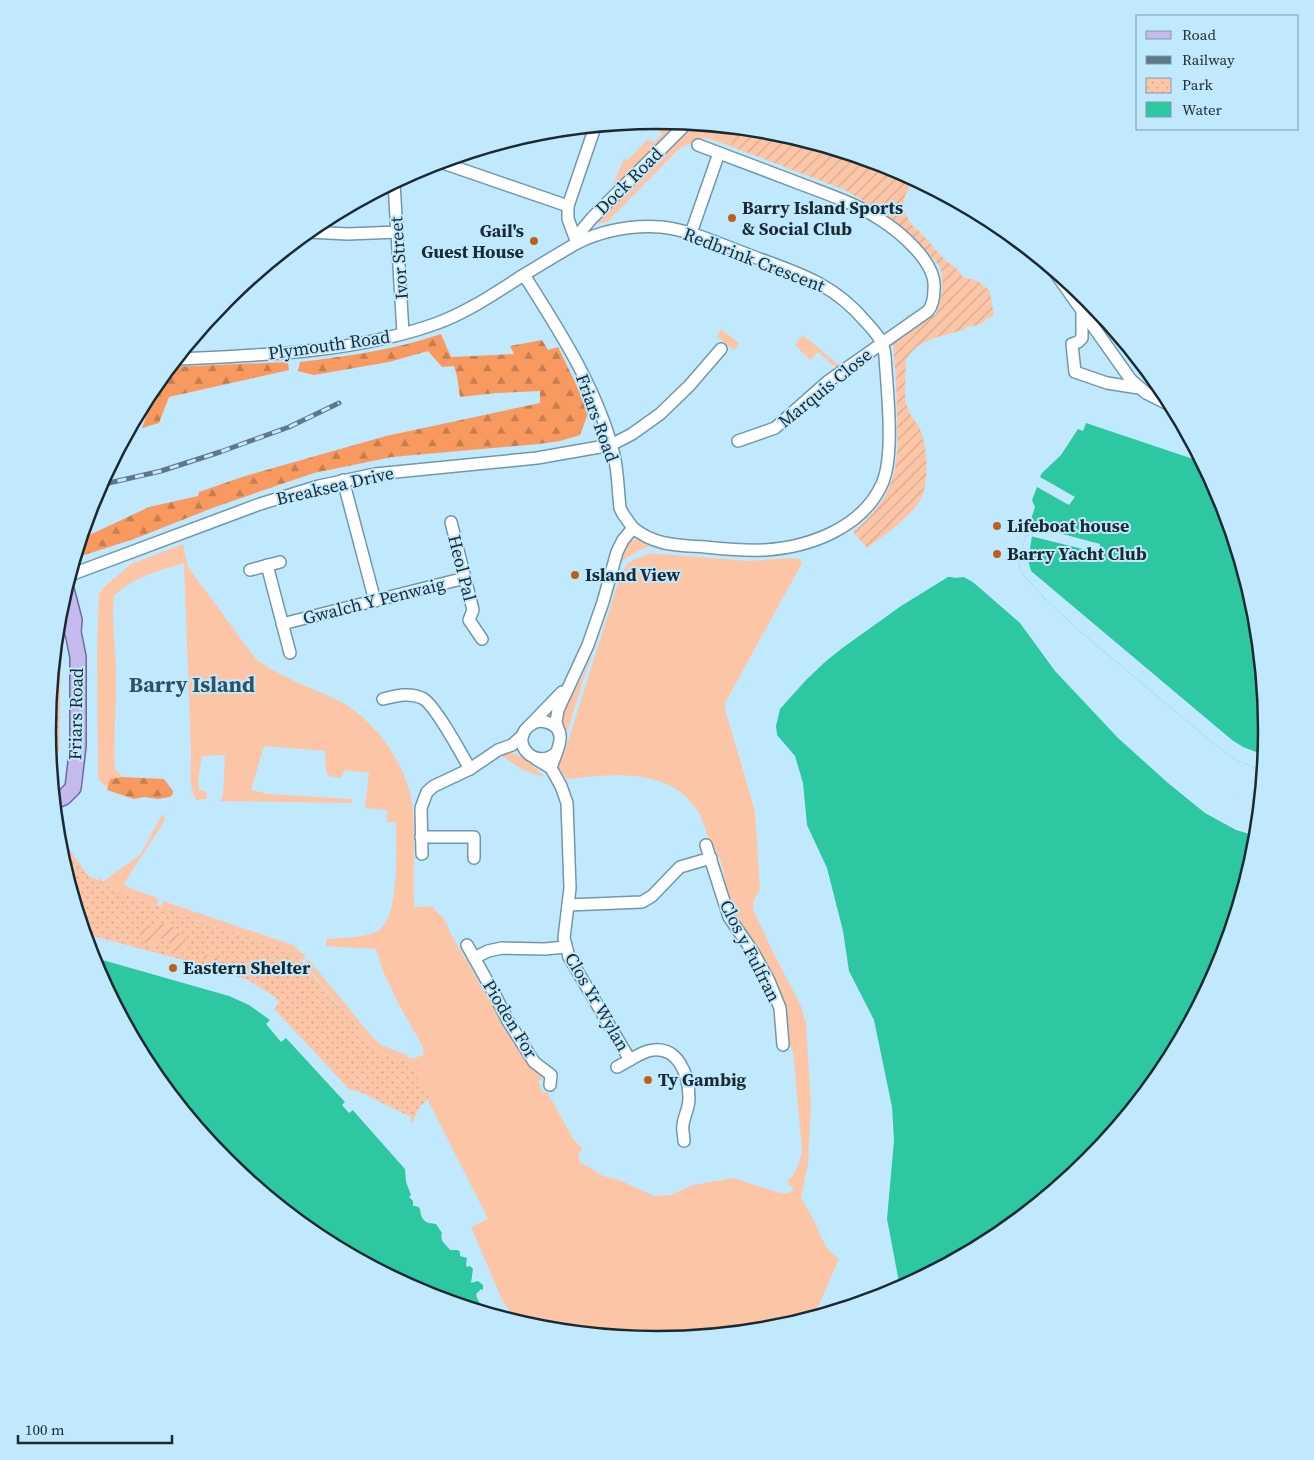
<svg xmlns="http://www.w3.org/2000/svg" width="1314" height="1460" font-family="'Source Serif 4',serif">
	<defs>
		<pattern id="forest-firs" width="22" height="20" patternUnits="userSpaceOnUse" patternTransform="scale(1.25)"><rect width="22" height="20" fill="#f8995f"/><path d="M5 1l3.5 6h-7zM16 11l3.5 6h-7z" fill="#c87d4f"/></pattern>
		<pattern id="park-dots" width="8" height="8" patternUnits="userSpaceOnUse" patternTransform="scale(1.25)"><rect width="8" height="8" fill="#fcc6a6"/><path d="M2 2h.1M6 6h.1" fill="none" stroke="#d7aa8f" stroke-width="1.8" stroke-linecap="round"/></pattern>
		<pattern id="garden-furrows" width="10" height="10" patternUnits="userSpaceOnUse" patternTransform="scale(1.25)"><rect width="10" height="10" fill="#fcc6a6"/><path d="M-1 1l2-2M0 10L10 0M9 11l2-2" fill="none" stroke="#d7aa8f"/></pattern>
	</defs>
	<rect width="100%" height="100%" fill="#c1e9fe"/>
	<g fill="#fcc6a6">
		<path d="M652,121L679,123L616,187L613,184L624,159L628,160L647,140L655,142L663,133L650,128Z"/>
		<path d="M692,124L738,128L730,146L704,137L703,139L681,147L607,222L594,224L682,133Z"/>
		<path d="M721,329L739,343L734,350L717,337Z"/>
		<path d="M803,335L839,365L836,367L834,366L818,352L810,360L795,345Z"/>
		<path d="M632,540H637L652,546C639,549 630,555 620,563L625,546Z"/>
		<path d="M183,544L188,567L255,658C279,678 315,688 343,703C379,724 410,770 413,811C415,843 413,875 414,907L434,906V910L443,917L453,938L492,1004L496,1007L505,1027L527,1062L543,1079L538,1081L543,1094L547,1092L574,1140L583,1149L578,1153L580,1162L603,1176L619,1180L654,1196L671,1195L693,1185L733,1178L780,1193H788L794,1190L787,1181C797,1173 799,1163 802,1151L793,1051L786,1037V1028L735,916L730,903L721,862L713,844H710C707,834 704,824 700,815C673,766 613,774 567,779C556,766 557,765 565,751L621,573L629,562L650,553L749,561L788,558L800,559L802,563L725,703V709L755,811L760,889L754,900L753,909L773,952L801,1006L806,1023L811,1106L808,1164L801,1198C806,1206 811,1214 815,1223C822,1238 824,1248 839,1259L814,1316L776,1328L657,1339L538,1328L517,1321L502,1300L471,1227L488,1219L428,1100L431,1097L411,1068L413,1066L409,1059L397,1060L374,1049L355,1023L350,1020L304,963L309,960L374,1039L383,1046L407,1055L409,1059L424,1055L422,1045L398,1003L382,969L376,949L326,946V939C340,938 368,938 379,930C400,916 396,846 396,822H387V810L365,808L369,773L345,770L341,778L329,776L326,771L325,751L264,746L251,790L268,794L352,799V803L220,801L223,796L225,755L202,756L198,779L199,790H203L207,794V799L196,800C188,787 191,767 191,752L184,563C158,571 133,577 114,596C111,622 116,647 116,673C117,705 113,737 115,769L123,777L110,779L107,790V787L99,780L98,774L97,652L99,594L105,586L131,564Z"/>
		<path d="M592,653L564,741L560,726L563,710L580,681Z"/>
		<path d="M511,752L525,759L544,776V777L523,770L502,756L506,753Z"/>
		<path d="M163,813L165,820L123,885L159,899L157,905L105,886L102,882L140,855Z"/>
		<path d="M163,901L293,945L306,957L302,961L295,954L285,949L207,924L161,907Z"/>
	</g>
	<g fill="url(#forest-firs)">
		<path d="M441,334L451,357L514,354L510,346L542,340L548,350L558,347L589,411L580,435L560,441L539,444L392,457L314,473L215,507L134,539L75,558L81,539L149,507L198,496L199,492L245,476L386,436L540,403V391L497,393L460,397L457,376L454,366L442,367L428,351L389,362L314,375L298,371L300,362C348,356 395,350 441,334Z"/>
		<path d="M288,362L289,370L169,397L159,423L142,428L160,380L170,367Z"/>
		<path d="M123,777L164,779L173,791V794L170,797L158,799L144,797L134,799L107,790L110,779Z"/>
	</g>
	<g fill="url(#park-dots)">
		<path d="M56,640L61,657L59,752H50L48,730Z"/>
		<path d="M69,849L89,877L95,878L98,881L99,876L105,886L207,924L285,949L295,954L350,1020L355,1023L374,1049L397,1060L409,1059L414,1066L411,1068L431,1097L420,1106L412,1123L410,1122L411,1117L358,1091L350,1090L274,1009L279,1002L275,997L248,980L191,962L85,934L65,868Z"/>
	</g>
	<g fill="url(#garden-furrows)">
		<path d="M738,128L776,132L890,167L908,176L909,188L905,196L903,209L911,224L922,234L945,260L956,268L963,277L978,281L990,291L994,316L986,319L982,324L964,328V330C944,335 916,340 906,360C906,375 903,393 907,407C910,417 919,424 922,434C928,453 930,489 917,505C904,522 884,535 867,548L853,532C897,495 899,468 897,413C896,390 896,367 893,344L936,314C941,301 945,282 940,268C937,262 932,258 928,253C904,227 876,207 845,190L730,146Z"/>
		<path d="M160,923L173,927L190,944L191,948L181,953H175L171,948L169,949V942L166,939H159L155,944L148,945L142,942L140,935C144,926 151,924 160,923Z"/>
		<path d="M199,951L208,956L211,953H217L220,958L219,961L214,965L210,964L211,962L195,955Z"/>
	</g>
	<g fill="#2dc7a1">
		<path d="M1086,423L1202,462L1220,497L1255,611L1266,730L1262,771L1234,759L1212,742L1083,634L1044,598L1020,571L1019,560L1026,535L1099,553L1100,544L1029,525L1035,507L1032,500L1037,487L1069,505L1075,497L1040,477L1042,473L1061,455L1078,429L1083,431Z"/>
		<path d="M948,577H964L973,582L1196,772L1259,805L1255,849L1220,964L1164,1069L1088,1161L995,1237L898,1289L899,1282L887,1219L894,1140L892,1107L874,1020L849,971L843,931L827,868L807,825L803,783L795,756L777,735L776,726L780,709L806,680L825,662L841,649L901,606Z"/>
		<path d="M92,957L229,996L249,1005L270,1020L266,1024L281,1042L286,1038L345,1102L342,1105L349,1113L353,1110L405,1169L406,1182L411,1195L409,1197L413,1201V1206C424,1206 418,1214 424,1220C427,1224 432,1223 436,1224L442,1233C439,1241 446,1244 450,1250H458L460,1252V1256L467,1258L466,1265L467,1267L470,1266L473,1269L471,1283L478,1281L483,1285V1290L481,1289L476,1294C477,1301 482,1304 484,1311L423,1293L318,1237L226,1161L150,1068Z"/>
	</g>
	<g fill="#c1e9fe">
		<path d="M1026,535L1032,536L1028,560L1031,571L1232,740L1243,747L1264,755L1262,771L1234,759L1212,742L1083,634L1044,598L1020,571L1019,560Z"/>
		<path d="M948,574L964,575L975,580L1198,770L1239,794L1259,802L1256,836L1236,830L1205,813L1168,783L1118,738L1055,671L1020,623L973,582L964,577L955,578L945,575Z"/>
		<path d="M285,1036H287L348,1102L347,1104Z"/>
		<path d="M351,1108H353L381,1139L408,1168V1172Z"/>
	</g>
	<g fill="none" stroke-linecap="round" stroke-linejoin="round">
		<defs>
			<g id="minor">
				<path d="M698,145C733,158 767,171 801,184C827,194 854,203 878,218C899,231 937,262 934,289C934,297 933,305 928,311L827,382L775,428L738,441"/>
				<path d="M440,162L568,206"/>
				<path d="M394,183L403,333"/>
				<path d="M308,232L348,234L397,232"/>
				<path d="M691,233L719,153"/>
				<path d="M577,243L582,230L592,218L687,123"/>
				<path d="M577,243L568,219V206L595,127"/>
				<path d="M1054,271L1131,380L1146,393L1172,406"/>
				<path d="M524,275C559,330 598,390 614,455C618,472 618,490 620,508L623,514L633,528L623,540L617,552L603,602L588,645L558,710L556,722L559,732"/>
				<path d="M1082,311V338L1078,342L1072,344L1075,372L1107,383L1139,388"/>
				<path d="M177,359C264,355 352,353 435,324C466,313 494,294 522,276C540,265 558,254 577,243C604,230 631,225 661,227C690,230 717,243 744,253C793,272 830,280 865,321C875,332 884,341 885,356C887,390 895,455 882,484C862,528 810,547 765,550C745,551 725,549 705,547C677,545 656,546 633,528"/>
				<path d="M343,480L375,601"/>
				<path d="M451,522L473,610L469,620L482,639"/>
				<path d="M267,565L290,653"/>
				<path d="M250,570L280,562"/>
				<path d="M70,575L260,504L319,486L375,474L537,458L611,445L632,434L660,414L689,386L721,349"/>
				<path d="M282,624L465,578"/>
				<path d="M383,699C395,696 410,692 422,698C434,703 462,755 470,769"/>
				<path d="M531,724L562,692"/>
				<path d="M536,759L551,768L561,786L567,803L570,888L564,938L569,957L630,1060"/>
				<path d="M551,768C555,753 572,729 546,722C540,720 533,722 528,727C510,743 535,771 556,753"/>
				<path d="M421,837H474V858"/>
				<path d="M706,845L729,917L753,952L769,981L780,1008L783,1045"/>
				<path d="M422,854L421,808L427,792L434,786L470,769L498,750L512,745L523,735"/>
				<path d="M568,905L642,902L652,896L680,867L711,858"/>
				<path d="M467,945L496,997L508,1021L534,1062L551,1075L550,1085"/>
				<path d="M474,958L488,951L502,948L545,949L565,947"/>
				<path d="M617,1067C627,1062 638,1054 648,1051C678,1043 689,1075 689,1099C689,1108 684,1116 683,1125C682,1130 684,1136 684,1141"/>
			</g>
			<g id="major">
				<path d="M59,617L73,632"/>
				<path d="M55,801L64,797L73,788L78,746V657L73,632L74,620L66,589"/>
			</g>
		</defs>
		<use href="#minor" stroke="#7197aa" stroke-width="14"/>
		<use href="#major" stroke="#6e6aa5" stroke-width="18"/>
		<use href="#minor" stroke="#fff" stroke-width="11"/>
		<use href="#major" stroke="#c4baee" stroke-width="15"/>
		<defs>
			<path id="rail" d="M100,485L161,471L220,452L289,427L339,403"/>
		</defs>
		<use href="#rail" stroke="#5f7886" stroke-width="5"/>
		<use href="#rail" stroke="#c1e9fe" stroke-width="3" stroke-dasharray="9" stroke-linecap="butt"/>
	</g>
	<g fill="#bf6019" stroke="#c1e9fe" stroke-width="2">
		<circle cx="732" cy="218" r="5"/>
		<circle cx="534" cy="241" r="5"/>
		<circle cx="997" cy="526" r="5"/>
		<circle cx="997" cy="554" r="5"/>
		<circle cx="575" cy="575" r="5"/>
		<circle cx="173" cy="968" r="5"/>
		<circle cx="648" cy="1080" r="5"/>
	</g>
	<g text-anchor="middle" stroke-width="4" stroke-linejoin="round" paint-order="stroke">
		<g font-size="18" fill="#1a2a32" stroke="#c1e9fe">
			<text transform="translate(629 181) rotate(-45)" y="6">Dock Road</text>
			<text transform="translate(399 258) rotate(-94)" y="6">Ivor Street</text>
			<text transform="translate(754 260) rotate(21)" y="6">Redbrink Crescent</text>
			<text transform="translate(329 345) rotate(-8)" y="6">Plymouth Road</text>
			<text transform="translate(825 388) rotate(-39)" y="6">Marquis Close</text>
			<text transform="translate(597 418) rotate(70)" y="6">Friars Road</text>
			<text transform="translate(335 486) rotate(-13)" y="6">Breaksea Drive</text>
			<text transform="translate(462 568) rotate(76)" y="6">Heol Pal</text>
			<text transform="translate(374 601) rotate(-14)" y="6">Gwalch Y Penwaig</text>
			<text transform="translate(76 714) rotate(-89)" y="6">Friars Road</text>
			<text transform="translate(750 951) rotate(63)" y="6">Clos y Fulfran</text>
			<text transform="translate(597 1002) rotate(60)" y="6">Clos Yr Wylan</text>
			<text transform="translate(510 1019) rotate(59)" y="6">Pioden For</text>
		</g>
		<g font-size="18" font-weight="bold" fill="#1a2a32" stroke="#c1e9fe" text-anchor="start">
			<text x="742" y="214">Barry Island Sports<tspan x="742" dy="21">&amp; Social Club</tspan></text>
			<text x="524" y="237" text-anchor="end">Gail's<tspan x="524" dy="21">Guest House</tspan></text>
			<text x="1007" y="532">Lifeboat house</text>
			<text x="1007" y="560">Barry Yacht Club</text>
			<text x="585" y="581">Island View</text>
			<text x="183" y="974">Eastern Shelter</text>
			<text x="658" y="1086">Ty Gambig</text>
		</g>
		<g font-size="22" font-weight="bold" fill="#2e5264" stroke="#c1e9fe">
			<text x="192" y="692">Barry Island</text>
		</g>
	</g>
	<path d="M0 0H1314V1460H0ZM56 730a601 601 0 1 1 1202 0a601 601 0 1 1-1202 0Z" fill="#c1e9fe" fill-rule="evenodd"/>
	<path fill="none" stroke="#1a2a32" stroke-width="2.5" d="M56 730a601 601 0 1 1 1202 0a601 601 0 1 1-1202 0Z"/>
	<rect x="1136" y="15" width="162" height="115" fill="#c1e9fe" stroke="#7e9dac"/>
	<rect x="1146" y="31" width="25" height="8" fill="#c4baee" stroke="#7e9dac"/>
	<text x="1182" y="40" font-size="15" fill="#1a2a32">Road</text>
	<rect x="1146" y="56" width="25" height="8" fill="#5f7886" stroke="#7e9dac"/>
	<text x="1182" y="65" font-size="15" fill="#1a2a32">Railway</text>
	<rect x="1146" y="78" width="25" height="15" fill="url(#park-dots)" stroke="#7e9dac"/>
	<text x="1182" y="90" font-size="15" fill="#1a2a32">Park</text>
	<rect x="1146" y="102" width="25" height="15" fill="#2dc7a1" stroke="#7e9dac"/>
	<text x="1182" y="115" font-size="15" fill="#1a2a32">Water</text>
	<path d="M18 1435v8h154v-8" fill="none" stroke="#1a2a32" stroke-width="2.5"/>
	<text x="25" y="1435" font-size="15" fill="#1a2a32" stroke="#c1e9fe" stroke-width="4" paint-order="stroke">100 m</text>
</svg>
